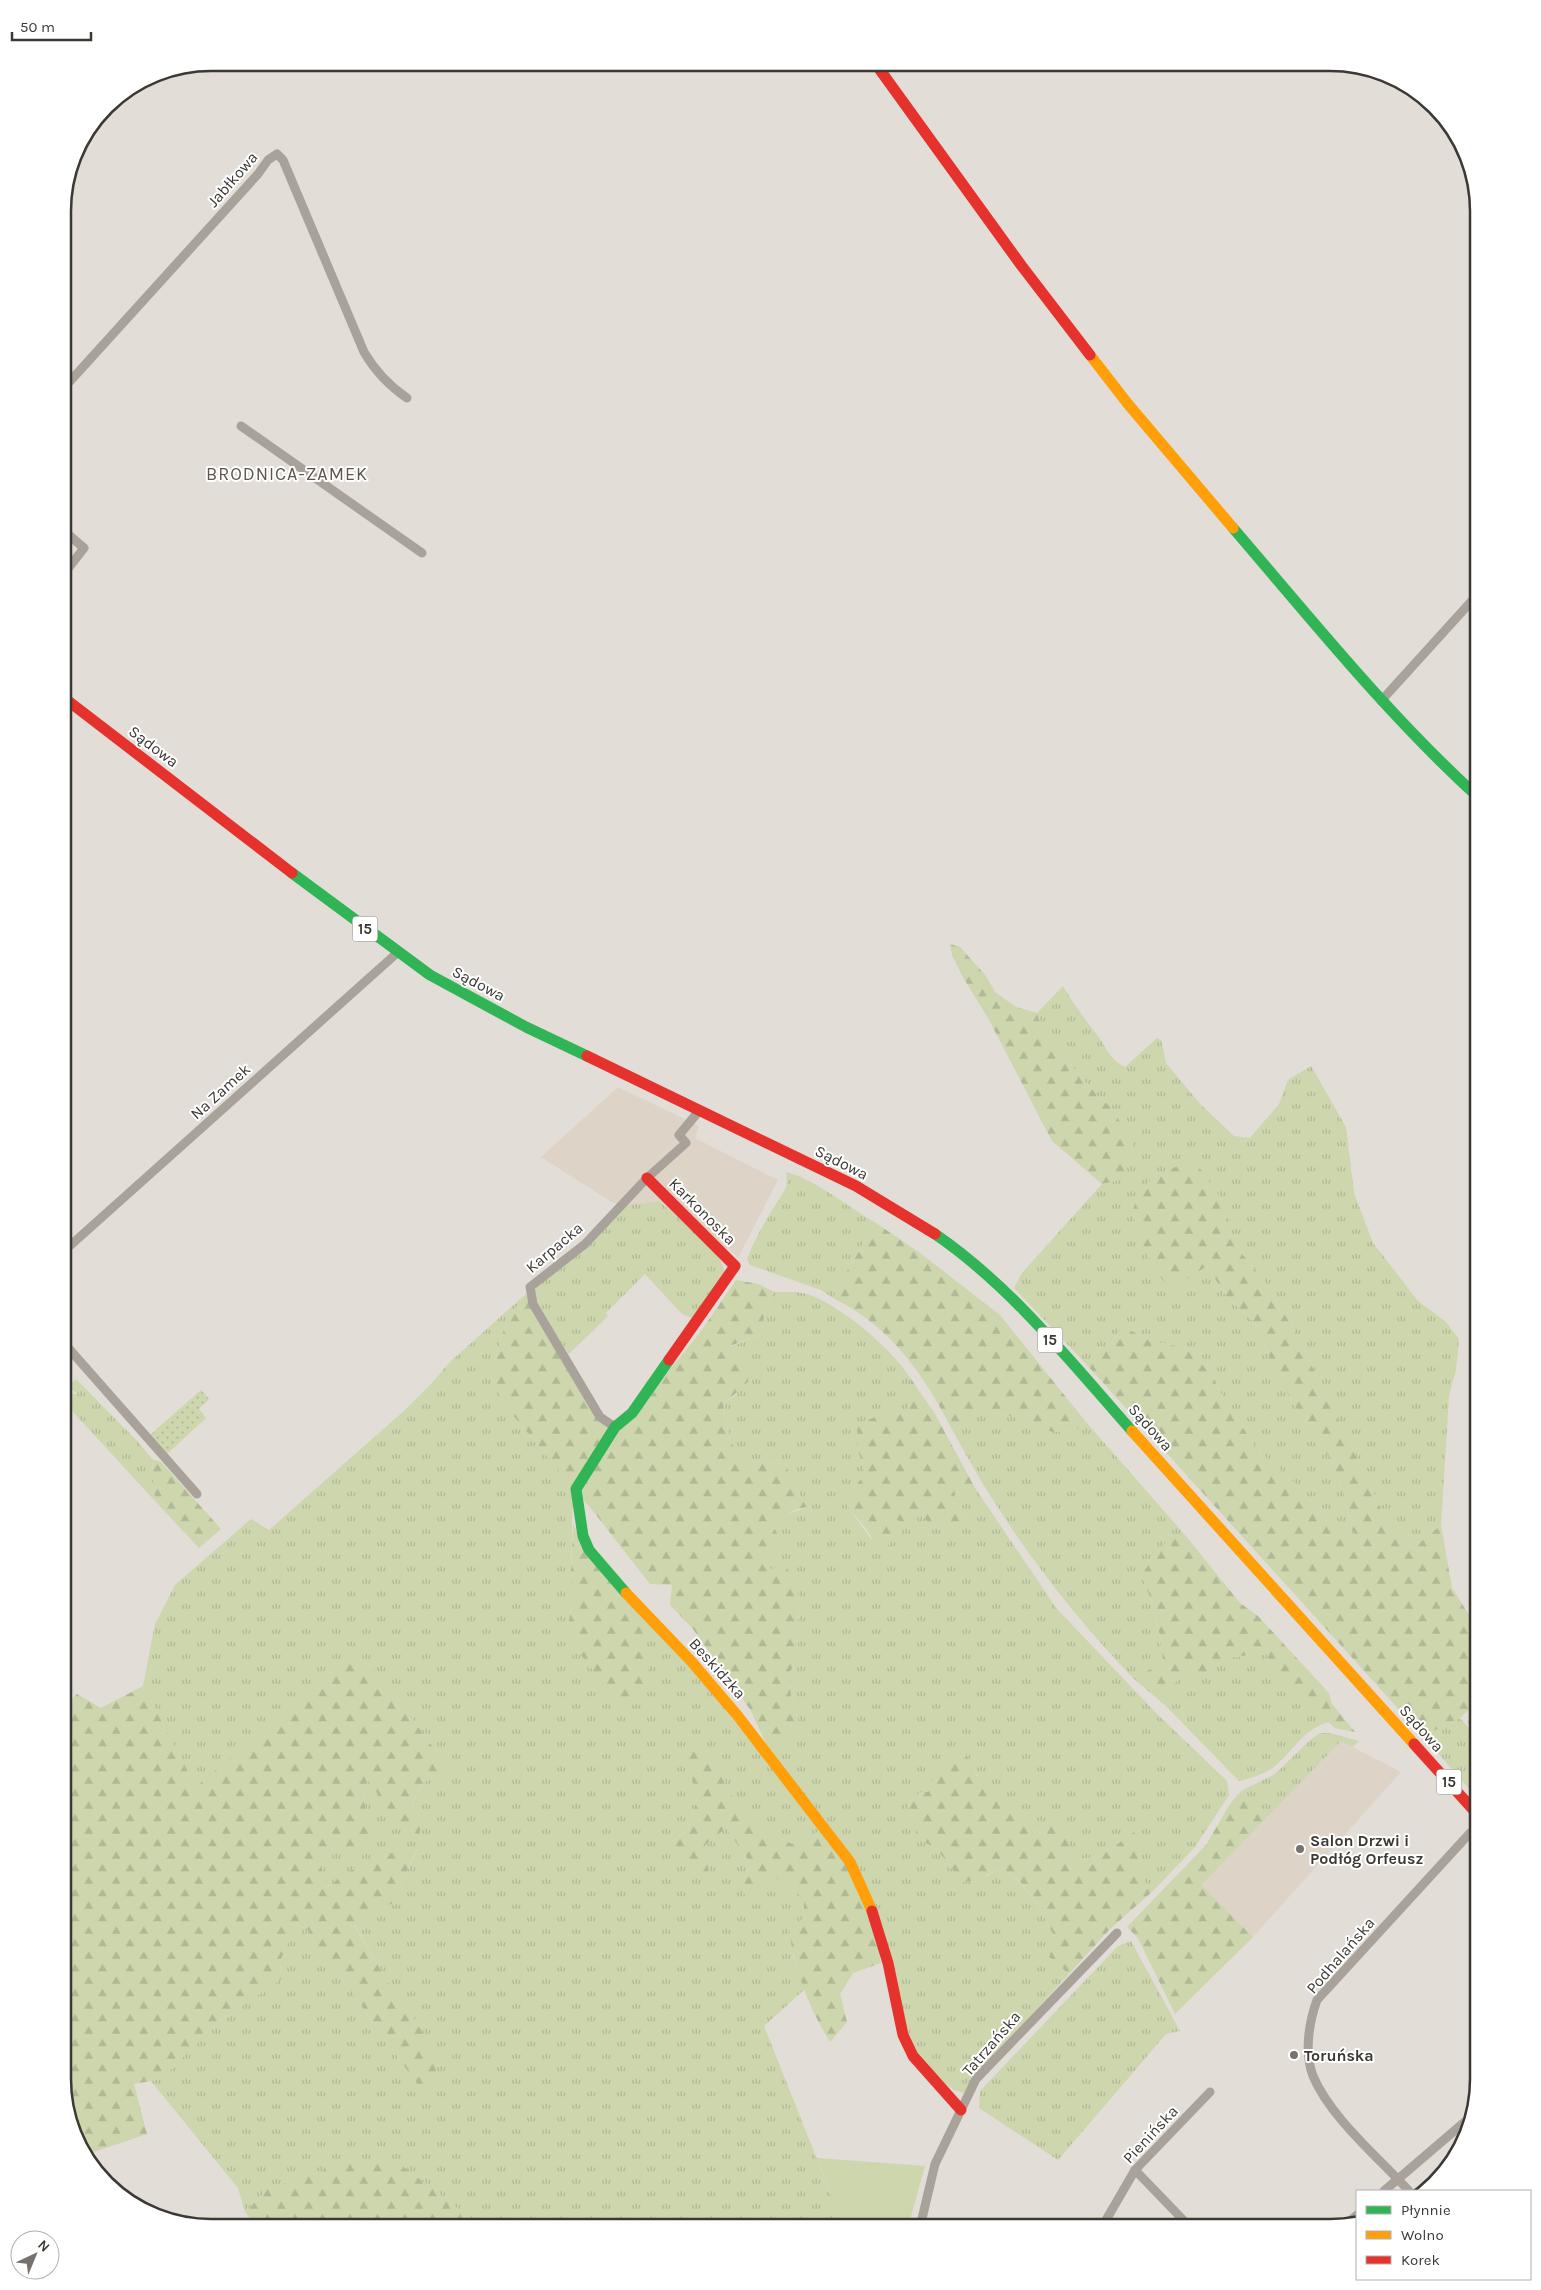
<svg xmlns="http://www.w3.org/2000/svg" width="1541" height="2290" font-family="Karla,sans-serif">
	<defs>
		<pattern id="grass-tufts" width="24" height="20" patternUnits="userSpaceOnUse" patternTransform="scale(1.25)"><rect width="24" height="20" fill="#cdd6ad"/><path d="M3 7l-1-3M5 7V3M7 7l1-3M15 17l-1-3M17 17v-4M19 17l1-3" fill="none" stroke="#b1b895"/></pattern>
		<pattern id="forest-firs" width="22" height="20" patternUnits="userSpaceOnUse" patternTransform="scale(1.25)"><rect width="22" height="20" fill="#cdd6ad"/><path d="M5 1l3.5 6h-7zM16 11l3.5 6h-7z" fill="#b1b895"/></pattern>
		<pattern id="garden-dots" width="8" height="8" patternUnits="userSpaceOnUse" patternTransform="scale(1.25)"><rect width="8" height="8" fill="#cdd6ad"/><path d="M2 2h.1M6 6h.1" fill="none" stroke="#b1b895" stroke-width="1.8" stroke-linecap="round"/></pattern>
	</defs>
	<rect width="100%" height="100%" fill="#e2ddd7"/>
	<g fill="#ddd4c7">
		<path d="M618,1087L699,1126L695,1138L778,1180L738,1258L729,1248L717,1252L659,1201L625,1205L613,1203L541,1157Z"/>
		<path d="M1341,1741L1401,1772L1253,1937L1200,1885Z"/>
	</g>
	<g fill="url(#grass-tufts)">
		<path d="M1063,986C1073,1004 1085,1019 1097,1035C1108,1049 1108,1058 1125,1067L1157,1038L1161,1040L1166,1063L1201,1105L1234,1136L1250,1138L1279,1104L1288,1080L1311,1066L1346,1127L1354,1193L1373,1243L1418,1301L1446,1322L1459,1339L1456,1370L1449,1395L1441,1525L1412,1549L1389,1525L1295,1331L1263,1279L1233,1243L1225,1204L1196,1273L1207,1266L1226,1296L1252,1320L1291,1401L1322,1443L1338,1477L1352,1529L1367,1554L1343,1536L1286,1474L1261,1454L1225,1402L1212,1374L1185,1348L1148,1340L1123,1326L1111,1343L1095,1353L1086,1364L1014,1288L1022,1273L1102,1184L1124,1178L1133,1143L1111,1107L1098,1096L1043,1034L1037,1013Z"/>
		<path d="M786,1172C813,1178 851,1209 876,1223L845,1274L833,1298L821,1290L750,1265L747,1259C756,1234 771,1213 784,1191C788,1185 787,1178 786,1172Z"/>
		<path d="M659,1201L717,1252L725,1272L694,1319L682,1314L645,1274L606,1313L608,1316L569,1354L540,1311L534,1291L540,1281L625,1205Z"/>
		<path d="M775,1292C786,1292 800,1291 810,1295C844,1308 892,1349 911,1379L908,1415L888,1412L858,1450L865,1473L845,1501C852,1515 862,1525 871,1539L896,1518L923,1516L932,1528L949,1526L968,1517L952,1508L955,1486L975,1488L1057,1609L1156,1713L1227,1781L1229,1795L1195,1847L1153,1891L1145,1882L1140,1851L1134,1832L1101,1856L1082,1859L1067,1863L1064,1857L1069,1843L1050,1827L1044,1835C1025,1825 989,1792 977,1775C972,1769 969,1761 966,1754L935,1769V1781L928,1792H921L907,1804L917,1823L922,1841L942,1853L952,1869L987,1876L1001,1868C1029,1884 1041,1910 1055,1938L1049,1957L1069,1974L975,2076L964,2093L954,2090L934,2075L909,2041L882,1924L768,1748L799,1724L791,1695L789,1675L797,1657L799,1597L770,1569L759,1562L779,1538L774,1527L785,1515L807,1507L791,1480L786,1464L746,1462L730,1441L723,1404L737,1394L730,1347L762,1334C763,1318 765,1304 775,1292Z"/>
		<path d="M526,1294L506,1322L490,1377L507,1408L573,1487L571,1571L575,1595L568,1624L632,1606L694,1669L820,1831L792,1844C740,1820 730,1796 707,1747L684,1765L699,1790L688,1831L669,1844L709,1875L705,1845L726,1828L751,1864L745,1876L771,1871L782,1884L804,1897V1917L793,1956L805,1989L764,2026L844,2227H478L450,2202L342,2164L268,2189L245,2212L238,2188L151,2081L162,2078L214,2025L281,1979L280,1961L297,1923L302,1919L313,1940L335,1968L419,2087L422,2029L393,1991L354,1924L393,1903L417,1850L346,1875L324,1888L321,1864L333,1848H348L371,1832L363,1796L367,1778L395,1818L422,1820L412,1806C422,1779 424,1778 453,1775L392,1691L370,1666L350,1655L196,1788L143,1686L148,1660L155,1624L175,1585L251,1519L269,1530L405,1410L431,1384L451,1361Z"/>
		<path d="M76,1379L138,1442L152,1459L155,1501L63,1401V1393L78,1394L68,1387Z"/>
		<path d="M989,1412L1015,1417L1052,1432L1075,1431L1086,1422L1185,1535L1165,1544L1141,1575C1154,1603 1161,1633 1163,1664L1133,1678C1063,1605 1002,1523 954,1433L971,1419Z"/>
		<path d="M1266,1653L1277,1675L1329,1722C1304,1728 1294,1750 1275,1766C1264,1775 1251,1778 1239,1781L1166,1706V1688L1185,1676L1209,1672L1226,1658Z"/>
		<path d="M1460,1718L1478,1738V1799L1423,1736Z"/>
		<path d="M1320,1733H1330L1359,1741L1353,1747L1341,1741L1267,1817L1241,1791L1275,1774L1310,1740Z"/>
		<path d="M1131,1941L1180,2031L1166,2034L1058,2160L979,2108L980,2091L1118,1946Z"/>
	</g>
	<g fill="url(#forest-firs)">
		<path d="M950,944L960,947L986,976L995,992L1016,1007L1037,1013L1043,1034L1098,1096L1111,1107L1133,1143L1124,1179L1102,1184L1052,1141L988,1018L964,979L952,955Z"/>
		<path d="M1194,1160L1225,1204L1233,1243L1263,1279L1295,1331L1389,1525L1412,1549L1441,1525L1452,1588L1478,1629V1701L1460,1718L1423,1736L1086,1364L1095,1353L1111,1343L1123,1326L1148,1340L1185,1348L1212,1374L1225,1402L1261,1454L1286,1474L1343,1536L1366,1552L1352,1529L1338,1477L1322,1443L1291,1401L1252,1320L1226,1296L1207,1266L1171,1289L1161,1278L1142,1246L1132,1212L1141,1187L1165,1171Z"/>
		<path d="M876,1223L920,1253L1000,1315L1086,1422L1075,1431L1052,1432L1015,1417L989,1412L971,1419L954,1433C924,1375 893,1328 833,1298L845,1274Z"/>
		<path d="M736,1280L758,1284L775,1292C765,1304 763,1318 762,1334L730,1346L749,1362L748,1382L723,1405L730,1441L746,1462L786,1464L791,1480L807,1507C792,1509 784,1516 774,1527L779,1538L774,1553L759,1562L770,1569L786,1565L799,1596L797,1657L789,1675L791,1695L799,1724L785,1744L768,1748L751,1711L693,1629L670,1605L672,1585L650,1584L597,1516L507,1408L490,1377L506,1322L526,1294L600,1423L618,1432L699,1334Z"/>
		<path d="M911,1379L935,1414L975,1488L955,1487L952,1508L968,1517L949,1526L932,1528L923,1516L912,1518L904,1524L896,1519V1536L886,1548C868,1538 873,1537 861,1523C854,1514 850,1512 845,1501L865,1473L858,1450L857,1424L888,1412L907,1415Z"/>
		<path d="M152,1459L161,1462L221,1529L199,1548L155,1501Z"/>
		<path d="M573,1524L586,1551L632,1606L641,1625L652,1683L646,1693L617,1701L577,1650L568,1624L575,1595L571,1571Z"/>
		<path d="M1185,1535L1240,1603L1258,1616L1329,1693L1332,1704L1355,1732L1335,1728L1312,1707L1292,1694L1277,1675L1266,1653L1226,1658L1209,1672L1185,1676L1166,1688V1706L1133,1678L1163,1663C1161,1633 1154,1603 1141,1575L1165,1543Z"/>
		<path d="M350,1655L370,1666L392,1691L453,1775C425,1778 422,1778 412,1805L422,1820L419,1836L395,1819L367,1778L363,1796L371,1832L367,1843L348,1848H333L321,1864L325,1888L373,1856L417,1849L393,1903L354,1925L393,1991L422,2029L435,2066L439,2087H419L335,1968L313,1940L302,1919L297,1923L280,1961L281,1979L214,2025L162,2079L134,2084L147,2134L85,2155L63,2079V1708L77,1694L101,1708L143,1686L196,1787Z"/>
		<path d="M707,1747C730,1796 740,1820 792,1844L820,1831L845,1863L877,1936L881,1963L853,1973L840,1994L847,2022L830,2042C809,2009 795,1970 789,1931L804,1917V1897L782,1884L771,1871L757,1895L742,1894L745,1876L751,1864L726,1828L705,1845L709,1875L692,1867L669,1844L688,1831L699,1791L684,1765L690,1750Z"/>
		<path d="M966,1754L976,1775L1035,1830L1044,1835L1050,1827L1059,1819L1068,1827L1069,1843L1064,1857L1067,1863L1082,1859L1101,1856L1134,1832L1142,1843L1140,1851L1145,1882L1153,1891L1110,1929L1069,1974L1049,1957L1055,1938C1041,1910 1029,1883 1001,1868L977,1880L962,1882C947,1864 940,1844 915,1840L917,1823L907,1804L921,1792H928C934,1781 932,1780 935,1770C938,1758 956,1757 966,1754Z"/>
		<path d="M1241,1791L1267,1817L1201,1885L1253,1937L1175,2014L1138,1938L1127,1927L1206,1845L1230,1804Z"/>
		<path d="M393,2159L450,2202L478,2227H258L245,2212L268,2189L342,2164Z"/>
	</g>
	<path fill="#cdd6ad" d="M817,2158L925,2166L908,2227H844Z"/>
	<path fill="url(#garden-dots)" d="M201,1390L209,1399L199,1409L206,1418L167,1454L150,1435Z"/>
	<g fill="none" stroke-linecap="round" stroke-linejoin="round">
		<g stroke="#a9a29b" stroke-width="9">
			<path d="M63,389L258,174L268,160L277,154L283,160L364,352C375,371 388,385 407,398"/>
			<path d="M241,426L422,553"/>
			<path d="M63,575L84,548L63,530"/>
			<path d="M1381,701L1478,594"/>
			<path d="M63,1252L397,953"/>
			<path d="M63,1342L197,1494"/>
			<path d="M615,1427L600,1417L533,1304L530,1287L585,1244L647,1178L686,1143L679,1135L699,1111"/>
			<path d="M1478,1728L1473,1722L1478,1716"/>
			<path d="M1135,2170L1190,2227"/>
			<path d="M1384,2191L1467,2120"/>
			<path d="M1409,2191C1379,2158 1330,2117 1313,2076C1304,2052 1309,2022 1317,2000L1470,1833L1478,1830"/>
			<path d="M1349,2222L1357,2215"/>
			<path d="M920,2227L935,2164L976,2079L1117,1933"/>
			<path d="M1104,2227L1106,2220L1135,2170L1210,2092"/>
		</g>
		<g stroke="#30b455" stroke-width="11">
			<path d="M1233,528C1312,620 1388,715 1478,797"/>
			<path d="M292,873L430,975L526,1027L587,1056"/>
			<path d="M935,1234C1011,1286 1071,1362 1132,1431"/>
			<path d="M626,1593L589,1550L583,1536L576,1489L615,1427L632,1413L669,1360"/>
		</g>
		<g stroke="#ff9f0a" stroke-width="11">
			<path d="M1090,355L1128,404L1233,528"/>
			<path d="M1132,1431L1414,1744"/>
			<path d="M626,1593L691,1661L737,1715L850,1862L872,1911"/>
		</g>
		<g stroke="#e5322d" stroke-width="11">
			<path d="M875,63L1021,265L1090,355"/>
			<path d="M63,697L292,873"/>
			<path d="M587,1056L856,1186L935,1234"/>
			<path d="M647,1178L735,1266L669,1360"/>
			<path d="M1414,1744L1478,1815"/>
			<path d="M872,1911L888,1963L903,2035L913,2056L961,2110"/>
		</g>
	</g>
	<g fill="#76726d" stroke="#fff" stroke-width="2">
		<circle cx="1300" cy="1849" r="5"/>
		<circle cx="1294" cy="2055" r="5"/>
	</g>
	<g text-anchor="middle" stroke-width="4" stroke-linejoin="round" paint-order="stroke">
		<g fill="#fff" stroke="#767471" stroke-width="1">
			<rect x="352.5" y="916.5" width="25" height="25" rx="4"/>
			<rect x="1037.5" y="1327.5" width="25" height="25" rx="4"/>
			<rect x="1436.5" y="1769.5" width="25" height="25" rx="4"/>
		</g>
		<g font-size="15" font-weight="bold" fill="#3c3934">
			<text x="365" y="934">15</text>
			<text x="1050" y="1345">15</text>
			<text x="1449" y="1787">15</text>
		</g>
		<g font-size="16" fill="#3c3934" stroke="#fff">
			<text transform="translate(232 179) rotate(-49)" y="6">Jabłkowa</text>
			<text transform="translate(154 746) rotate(37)" y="6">Sądowa</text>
			<text transform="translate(479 983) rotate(28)" y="6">Sądowa</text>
			<text transform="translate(220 1091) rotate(-42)" y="6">Na Zamek</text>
			<text transform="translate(842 1162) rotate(27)" y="6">Sądowa</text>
			<text transform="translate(703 1211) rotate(45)" y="6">Karkonoska</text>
			<text transform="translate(554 1247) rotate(-40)" y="6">Karpacka</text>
			<text transform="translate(1151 1427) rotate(48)" y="6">Sądowa</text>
			<text transform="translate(718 1668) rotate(48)" y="6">Beskidzka</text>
			<text transform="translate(1422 1728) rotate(48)" y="6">Sądowa</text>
			<text transform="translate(1340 1955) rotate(-49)" y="6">Podhalańska</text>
			<text transform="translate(991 2043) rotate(-49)" y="6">Tatrzańska</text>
			<text transform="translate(1150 2134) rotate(-47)" y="6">Pienińska</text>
		</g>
		<g font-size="16" font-weight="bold" fill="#3c3934" stroke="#fff" text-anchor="start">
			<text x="1310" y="1846">Salon Drzwi i<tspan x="1310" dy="18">Podłóg Orfeusz</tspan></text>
			<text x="1304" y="2061">Toruńska</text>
		</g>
		<g font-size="18" letter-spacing="1" fill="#5d564d" stroke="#fff">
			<text x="287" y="480">BRODNICA-ZAMEK</text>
		</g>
	</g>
	<path d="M0 0H1541V2290H0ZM211 71H1330A140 140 0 0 1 1470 211V2079A140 140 0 0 1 1330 2219H211A140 140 0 0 1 71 2079V211A140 140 0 0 1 211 71Z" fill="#fff" fill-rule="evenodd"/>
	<path fill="none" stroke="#3c3934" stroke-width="2.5" d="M211 71H1330A140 140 0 0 1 1470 211V2079A140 140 0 0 1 1330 2219H211A140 140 0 0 1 71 2079V211A140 140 0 0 1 211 71Z"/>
	<rect x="1356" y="2190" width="175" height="90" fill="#ffffff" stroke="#b1b0ae"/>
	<rect x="1366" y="2206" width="25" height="8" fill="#30b455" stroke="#b1b0ae"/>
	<text x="1401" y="2215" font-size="15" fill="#3c3934">Płynnie</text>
	<rect x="1366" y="2231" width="25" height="8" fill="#ff9f0a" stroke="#b1b0ae"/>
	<text x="1401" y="2240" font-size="15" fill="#3c3934">Wolno</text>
	<rect x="1366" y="2256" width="25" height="8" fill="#e5322d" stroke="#b1b0ae"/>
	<text x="1401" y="2265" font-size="15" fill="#3c3934">Korek</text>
	<g transform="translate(35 2255) rotate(44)"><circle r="24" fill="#ffffff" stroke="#b1b0ae"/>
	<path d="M0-4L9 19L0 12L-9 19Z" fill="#76726d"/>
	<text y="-8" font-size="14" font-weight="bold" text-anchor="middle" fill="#3c3934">N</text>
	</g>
	<path d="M12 32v8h79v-8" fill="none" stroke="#3c3934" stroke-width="2.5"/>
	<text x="20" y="32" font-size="15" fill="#3c3934" stroke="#ffffff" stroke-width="4" paint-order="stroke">50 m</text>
</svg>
